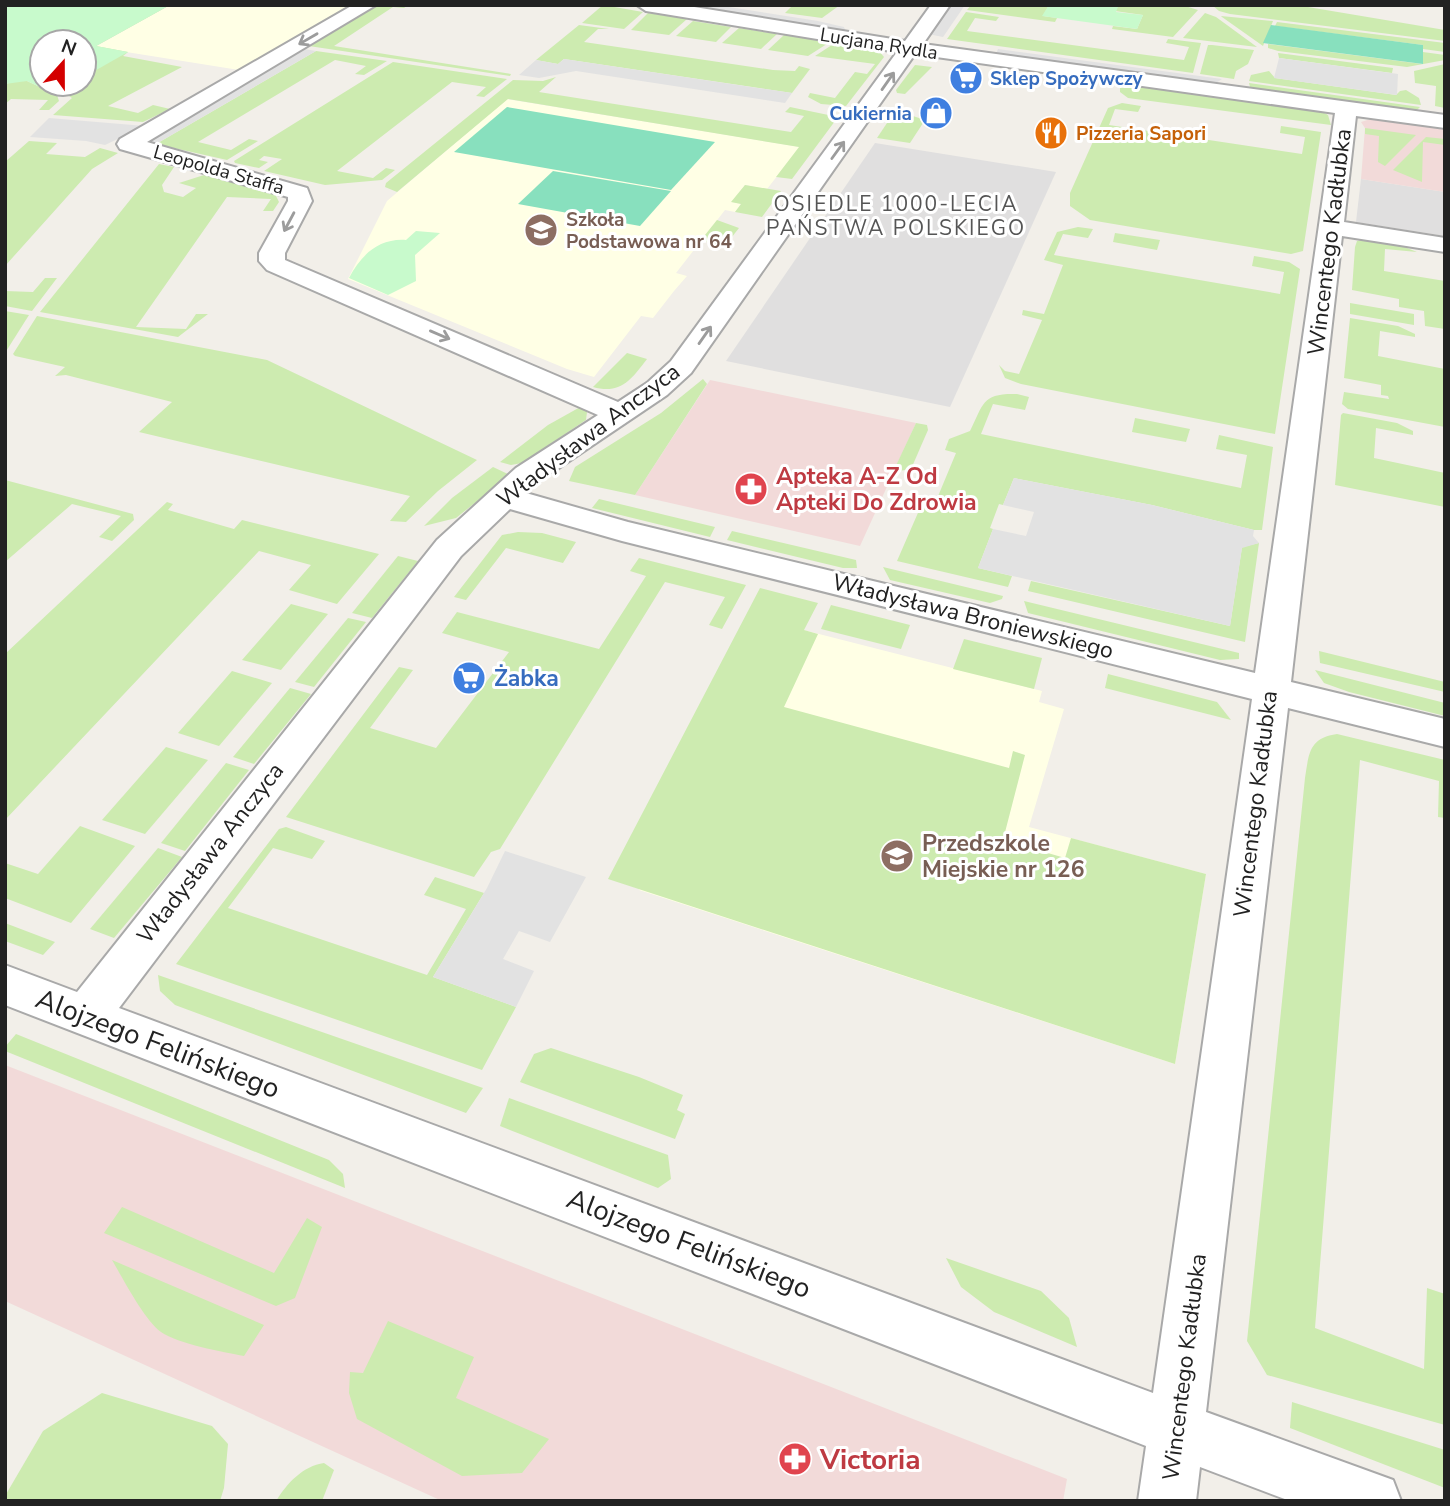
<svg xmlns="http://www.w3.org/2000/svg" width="1450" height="1506" font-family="'Nunito Sans',sans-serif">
	<rect width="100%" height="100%" fill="#f2efe9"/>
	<g fill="#e0dfdf">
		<path d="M875,143L1056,172L950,407L726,361Z"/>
		<path d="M1361,179L1445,192V236L1356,222Z"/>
	</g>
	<g fill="#f2dad9">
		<path d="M1374,118L1445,127V192L1361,179L1365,128L1361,122Z"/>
		<path d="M710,380L916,423L860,546L635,495Z"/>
		<path d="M5,1065L1067,1479L1063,1501H442L5,1301Z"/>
	</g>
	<g fill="#ffffe5">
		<path d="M170,5H356L239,70L95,47Z"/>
		<path d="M507,99L800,147L767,189L745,185L732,202L741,204L735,212L725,210L676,273L687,276L674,291L653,318L641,316L594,377L567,369L348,279L387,201Z"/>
		<path d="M772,622L1042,691L1039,702L1064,709L1029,827L1206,874L1175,1064L639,890Z"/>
	</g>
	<g fill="#cdebb0">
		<path d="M153,5H170L96,46L128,52L123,56L182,67L108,106L138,113L153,105L170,109L143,122L53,115L72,98L51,84H84V42Z"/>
		<path d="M373,5H408L404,8L393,7L334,46L511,74L510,76L302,45Z"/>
		<path d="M603,5L643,12L624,29L582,23Z"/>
		<path d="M793,5H840L822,18L785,13Z"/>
		<path d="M971,5H1049L1043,16L1057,18L1055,22L967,10Z"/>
		<path d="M1108,5H1182L1198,10L1173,37L1112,29L1113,26L1137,29L1143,15L1115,11L1117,7Z"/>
		<path d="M1212,5H1296L1445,30V41L1230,14L1219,11Z"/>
		<path d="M966,12L999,17L996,21L975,18L967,31L1184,60L1189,47L1166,43L1168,39L1201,43L1193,73L947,39Z"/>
		<path d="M648,13L687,19L669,35L631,30Z"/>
		<path d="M1205,13L1216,17L1257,47L1183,38Z"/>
		<path d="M1221,16L1273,21L1263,46L1222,17Z"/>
		<path d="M693,21L731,27L716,42L676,36Z"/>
		<path d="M1277,22L1445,43V52L1423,49V45L1275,26Z"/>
		<path d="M579,25L609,29H598L584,42L773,70L795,71L799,66L810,69L792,93L564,59L558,64L536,60Z"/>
		<path d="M739,28L777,34L761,49L722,43Z"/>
		<path d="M784,35L830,42L808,56L768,50Z"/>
		<path d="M835,43L878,50L884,57L846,106L821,104L808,97L810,93L835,98L855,72L867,74L875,64L815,56Z"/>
		<path d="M1268,44L1422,64L1423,52L1445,55V60L1407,67L1278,51L1268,48Z"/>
		<path d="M1208,45H1212L1254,50L1248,64L1236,71L1234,79L1200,74Z"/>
		<path d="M316,51L387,61L364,75L355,74L366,66L335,60L198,142L231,150L249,139L258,141L227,160L156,144Z"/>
		<path d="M1278,53L1393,68L1392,73L1279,58Z"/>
		<path d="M393,62L507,79L484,97L476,96L486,87L452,82L337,171L373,178L386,168L395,170L382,180L325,185L264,171L282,159L264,156L259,160L268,162L259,168L235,163L234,161Z"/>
		<path d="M1445,64V108L1435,106L1436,86L1415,83L1414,71Z"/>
		<path d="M915,65L932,67L905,94L897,93L896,90Z"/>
		<path d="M1269,71L1275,78L1396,95L1400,91L1406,90L1419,98L1421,105L1249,81L1251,75Z"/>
		<path d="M556,77L539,92L791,132L804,116L785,112L790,107L838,117L792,179L776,177L799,147L508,99L397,192L385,187L386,183L513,80L543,81Z"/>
		<path d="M18,81H27L57,95L59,101L49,110H39L48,100L11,99L5,104V84Z"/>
		<path d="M1249,83L1420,107L1416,111H1400L1260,91L1250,87Z"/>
		<path d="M1130,84L1319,110L1328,115L1331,125L1128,98L1120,92V88Z"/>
		<path d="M1122,103L1141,106L1138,112L1115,109L1109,125L1302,154L1305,137L1280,133L1281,126L1321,132L1303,251L1291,254L1090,220L1070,206V193L1108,108Z"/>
		<path d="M913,116L925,120L910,143L877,138L891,117Z"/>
		<path d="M1365,128L1416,135L1385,166L1378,162L1379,136L1365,134Z"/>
		<path d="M1426,137L1445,139V145L1423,142L1422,182L1393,170Z"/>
		<path d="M29,141L57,143L46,154L85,157L100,148L118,153L92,169L5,266V162Z"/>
		<path d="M159,164L174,167L162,185L164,192L183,197L196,188L179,183L204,175L275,194L279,202L273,211H263L271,199L227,197L136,327L186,329L196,314H208L178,337L40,312Z"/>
		<path d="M745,185L781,191L762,217L735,212L741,204L731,202Z"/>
		<path d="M717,220L739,228L724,247L701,240Z"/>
		<path d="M1078,227L1093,229L1088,238L1063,234L1054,255L1280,294L1284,272L1252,266L1254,256L1289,262L1300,269L1275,434L1021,384L1005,378L999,365L1005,371L1019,374L1042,320L1022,315L1023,310L1044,314L1063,265L1044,260L1057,232Z"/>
		<path d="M1115,233L1160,240L1157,250L1113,242Z"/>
		<path d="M1363,240L1402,246L1417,252L1385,249L1384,271L1445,281V329L1425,326L1424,311L1399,307V299L1352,290L1355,247L1357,241Z"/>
		<path d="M45,278H57L32,311L5,306V291L33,292Z"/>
		<path d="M1350,303L1414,314V325L1350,314Z"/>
		<path d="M5,311L29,315L5,353Z"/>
		<path d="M37,316L267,360L477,460L438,491L406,522L390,521L410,496L139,432L172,402L66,375L55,376L65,367L15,356L13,354Z"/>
		<path d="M1350,318L1398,326L1415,334V337L1380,331L1378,356L1445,369V427L1348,409L1342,404L1344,392L1389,399L1388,396L1381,395V385L1344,378Z"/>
		<path d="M627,353L647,359C632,379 620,395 593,387Z"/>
		<path d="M703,379L707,384L635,495L569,481L575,467L661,413Z"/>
		<path d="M1017,394L1029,397L1025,410L993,404L981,434L1241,488L1247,455L1216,449L1219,435L1273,447L1262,530H1254L1152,505L1014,478L1003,505L999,504L990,528L993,529L978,568L1012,576L1008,587L897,561L924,499L936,501L956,453L945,450L949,439L970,431C984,403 982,393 1017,394Z"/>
		<path d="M582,406L587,412L586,420L522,463L511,465L500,462L548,425Z"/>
		<path d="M1343,413L1397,423L1413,431V435L1376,428L1374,458L1445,473V507L1335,485L1341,415Z"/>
		<path d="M1135,418L1190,429L1186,442L1132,432Z"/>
		<path d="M916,423L927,425L928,430L911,469L893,472Z"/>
		<path d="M493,467L510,475L456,518L424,526L452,498Z"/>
		<path d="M5,480L133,514L134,520L112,541L99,537L121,516L72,504L5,562Z"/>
		<path d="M599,499L715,527L710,537L592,508Z"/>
		<path d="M167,502L173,504L168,510L234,529L242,520L379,554L337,604L289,590L311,565L259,551L5,820V654Z"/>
		<path d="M732,531L856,560L857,568H843L727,540Z"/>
		<path d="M518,532L542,533L576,542L563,563L506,548L466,600L454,597L502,535Z"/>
		<path d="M1259,543L1245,642L1028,591L1031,581L1230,626L1242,547Z"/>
		<path d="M398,556L418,561L372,618L352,613Z"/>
		<path d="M639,558L746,585L722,629L709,625L725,597L665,582L500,849L491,852L474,877L286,817L399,667L413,670L370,728L436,748L509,652L442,633L457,612L599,649L646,576L630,571Z"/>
		<path d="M883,567L1003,596L1002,599L990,603L890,580Z"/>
		<path d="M760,588L818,603L804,630L818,634L784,707L1009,768L1013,751L1025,755L1003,840L1065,858L1071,838L1206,874L1175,1064L608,879Z"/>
		<path d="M1024,601L1239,653V659L1220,660L1028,613Z"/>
		<path d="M291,604L328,614L281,670L242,660Z"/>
		<path d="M831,605L910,625L901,649L821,629Z"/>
		<path d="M348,618L366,622L314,687L295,682Z"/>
		<path d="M964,639L1042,658L1034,689L953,669Z"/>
		<path d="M1319,651L1445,682V692L1320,663Z"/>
		<path d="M1315,670L1445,703V716L1349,692L1324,683Z"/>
		<path d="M232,671L272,683L219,746L178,733Z"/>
		<path d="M1108,674L1217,702L1231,720L1105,688Z"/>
		<path d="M290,688L311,694L254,764L233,757Z"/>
		<path d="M1337,734L1445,760V818L1438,817L1439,781L1360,760L1315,1328L1424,1369L1427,1288L1445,1294V1425L1267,1375L1247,1341L1305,778C1309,753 1309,738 1337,734Z"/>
		<path d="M166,747L208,760L145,834L102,820Z"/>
		<path d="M226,763L249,770L185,851L161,843Z"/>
		<path d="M80,826L135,846L71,923L5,898V863L38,874Z"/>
		<path d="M286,827L325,841L312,859L273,848L228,908L427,975L466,909L424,895L435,877L484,893L433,977L516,1007L482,1070L176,964L279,829Z"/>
		<path d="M158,848L182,857L114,938L90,929Z"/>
		<path d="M5,923L55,942L43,955L5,941Z"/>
		<path d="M158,975L483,1088L466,1113L175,1005L160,991Z"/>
		<path d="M16,1034L329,1160L343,1174L345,1188L5,1051V1047Z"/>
		<path d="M551,1048L639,1077L683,1095L677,1110L685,1114L675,1139L520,1082L534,1054Z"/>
		<path d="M509,1098L668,1155L671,1179L658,1188L500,1126Z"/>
		<path d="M122,1207L274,1273L307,1218L322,1227L295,1298L276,1306L104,1233Z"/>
		<path d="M946,1258L1041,1291L1069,1318L1077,1347L994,1312L961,1287Z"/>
		<path d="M112,1260L264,1325L244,1356C223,1352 178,1344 161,1332C145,1321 122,1277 112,1260Z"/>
		<path d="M388,1321L474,1357L456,1398L549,1439L522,1473L462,1476L357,1419L349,1393L350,1372L363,1373Z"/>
		<path d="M102,1393L212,1426L228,1444L224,1488L220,1501H5V1496L43,1431Z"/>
		<path d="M1292,1402L1445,1450V1488L1290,1428Z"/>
		<path d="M324,1463L334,1470L322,1501H276C287,1483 303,1466 324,1463Z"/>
	</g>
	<g fill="#c8facc">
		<path d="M5,5H170L96,46L128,52L84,77V42H42V84H74L57,95L27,81L5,84Z"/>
		<path d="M1049,5L1118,7L1116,12L1143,15L1137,29L1042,16Z"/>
		<path d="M416,231L440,233L415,255L416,281L388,295L349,278C361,255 379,238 406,240Z"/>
	</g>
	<g fill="#88e0be">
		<path d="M1271,25L1423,45V64L1263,43Z"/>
		<path d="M507,107L715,142L671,190L454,152Z"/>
		<path d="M553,171L671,191L640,226L518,204Z"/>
	</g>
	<g fill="#e2e2e2">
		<path d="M696,5H716L818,21L844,27L846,32L692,8Z"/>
		<path d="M948,5H965L943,37L928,34Z"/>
		<path d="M304,49L316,51L156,144L145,141Z"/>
		<path d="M998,49L1222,79L1213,85L995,56Z"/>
		<path d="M1279,58L1398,74L1397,95L1274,78Z"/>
		<path d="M564,59L751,87L792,93L785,103L576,71L539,78L519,75L536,60L558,64Z"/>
		<path d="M49,118L145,126L105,145L86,141L30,137Z"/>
		<path d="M1014,478L1152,505L1254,530L1253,536L1259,543L1242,548L1230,626L978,568L993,529L1026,536L1034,512L1003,505Z"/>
		<path d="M505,851L586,877L550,942L519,931L503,959L534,971L516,1007L433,977L487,888Z"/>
	</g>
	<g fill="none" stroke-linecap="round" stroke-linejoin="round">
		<defs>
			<path id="minor" d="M353,5H376L147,142L307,188L312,201L285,253V260L618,402L647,383L671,361L897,52L646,11L637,5H682L905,41L931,5H950L923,44L1445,115V128L1356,116L1344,222L1445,238V252L1342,236L1291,682L1445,719V747L1288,708L1206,1412L1393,1480L1401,1501H1290L1200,1467L1196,1501H1138L1146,1446L5,1005V965L77,992L437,540L516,468L598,415L267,270L259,261V253L288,201V197L120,149L117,144L120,139ZM915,54L1335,113L1255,673L628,522L526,493L538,482L667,395L691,373ZM510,509L622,541L1252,699L1153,1393L119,1008L461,556Z"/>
		</defs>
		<use href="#minor" stroke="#a9a9a9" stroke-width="4"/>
		<use href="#minor" fill="#fff" fill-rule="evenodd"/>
	</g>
	<defs><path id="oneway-shaft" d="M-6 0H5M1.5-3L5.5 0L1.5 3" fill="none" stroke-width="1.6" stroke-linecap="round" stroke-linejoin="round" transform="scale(1.75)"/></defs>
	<g stroke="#9c9c9c">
		<use href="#oneway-shaft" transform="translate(308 39) rotate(150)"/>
		<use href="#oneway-shaft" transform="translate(888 81) rotate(-55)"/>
		<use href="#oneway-shaft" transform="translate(838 150) rotate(-54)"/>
		<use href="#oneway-shaft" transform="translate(289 222) rotate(118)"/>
		<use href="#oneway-shaft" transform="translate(440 335) rotate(23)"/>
		<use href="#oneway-shaft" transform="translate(705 335) rotate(-55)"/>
	</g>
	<defs>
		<symbol id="supermarket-disc" viewBox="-11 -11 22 22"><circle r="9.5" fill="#3f7fe0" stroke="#fff"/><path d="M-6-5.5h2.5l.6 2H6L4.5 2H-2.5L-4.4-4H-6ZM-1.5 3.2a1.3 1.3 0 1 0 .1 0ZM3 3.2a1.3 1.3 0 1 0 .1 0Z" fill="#fff"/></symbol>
		<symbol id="shop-disc" viewBox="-11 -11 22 22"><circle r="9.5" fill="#3f7fe0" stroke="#fff"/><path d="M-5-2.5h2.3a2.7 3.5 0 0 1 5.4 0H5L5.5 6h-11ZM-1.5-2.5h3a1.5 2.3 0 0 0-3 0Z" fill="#fff"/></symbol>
		<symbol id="restaurant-disc" viewBox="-11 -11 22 22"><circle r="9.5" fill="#e8710a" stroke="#fff"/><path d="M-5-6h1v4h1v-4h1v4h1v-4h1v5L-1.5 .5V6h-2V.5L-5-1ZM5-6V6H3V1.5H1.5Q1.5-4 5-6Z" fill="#fff"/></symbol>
		<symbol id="school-disc" viewBox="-11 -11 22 22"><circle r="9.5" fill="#8d6e63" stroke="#fff"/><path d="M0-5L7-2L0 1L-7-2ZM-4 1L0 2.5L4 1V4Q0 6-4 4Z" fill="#fff"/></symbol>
		<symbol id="pharmacy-disc" viewBox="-11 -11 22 22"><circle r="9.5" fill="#e0444e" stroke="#fff"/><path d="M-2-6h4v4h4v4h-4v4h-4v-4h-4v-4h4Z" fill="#fff"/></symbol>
	</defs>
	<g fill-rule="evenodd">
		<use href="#supermarket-disc" x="947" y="59" width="38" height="38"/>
		<use href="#shop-disc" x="917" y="94" width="38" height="38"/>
		<use href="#restaurant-disc" x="1032" y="114" width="38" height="38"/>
		<use href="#school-disc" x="522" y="211" width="38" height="38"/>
		<use href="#pharmacy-disc" x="732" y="470" width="38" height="38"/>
		<use href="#supermarket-disc" x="450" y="659" width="38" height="38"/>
		<use href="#school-disc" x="878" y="837" width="38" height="38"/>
		<use href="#pharmacy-disc" x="776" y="1440" width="38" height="38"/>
	</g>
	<g text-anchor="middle" stroke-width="6" stroke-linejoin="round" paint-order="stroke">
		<g font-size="19" fill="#222" stroke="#fff">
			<text transform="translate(879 43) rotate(9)" y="7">Lucjana Rydla</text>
			<text transform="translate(219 169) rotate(16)" y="7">Leopolda Staffa</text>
		</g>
		<g font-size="19" font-weight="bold" fill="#366cbe" stroke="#fff" text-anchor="start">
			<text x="990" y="85">Sklep Spożywczy</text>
			<text x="912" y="120" text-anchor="end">Cukiernia</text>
		</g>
		<g font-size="19" font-weight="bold" fill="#c56008" stroke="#fff" text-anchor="start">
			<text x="1076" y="140">Pizzeria Sapori</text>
		</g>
		<g font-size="19" font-weight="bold" fill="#785e54" stroke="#fff" text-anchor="start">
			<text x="566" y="226">Szkoła<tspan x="566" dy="22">Podstawowa nr 64</tspan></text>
		</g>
		<g font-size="21" letter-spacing="2" fill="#555" stroke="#fff">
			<text x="896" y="211">OSIEDLE 1000-LECIA<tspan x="896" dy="24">PAŃSTWA POLSKIEGO</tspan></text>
		</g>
		<g font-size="23" fill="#222" stroke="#fff">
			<text transform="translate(1329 242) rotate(-83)" y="8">Wincentego Kadłubka</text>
			<text transform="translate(588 435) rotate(-37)" y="8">Władysława Anczyca</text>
			<text transform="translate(973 616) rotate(14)" y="8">Władysława Broniewskiego</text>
			<text transform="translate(1255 804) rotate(-83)" y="8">Wincentego Kadłubka</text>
			<text transform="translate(210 853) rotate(-52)" y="8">Władysława Anczyca</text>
			<text transform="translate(1184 1367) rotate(-83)" y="8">Wincentego Kadłubka</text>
		</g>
		<g font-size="23" font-weight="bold" fill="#be3a42" stroke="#fff" text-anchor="start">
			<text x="776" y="484">Apteka A-Z Od<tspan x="776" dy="26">Apteki Do Zdrowia</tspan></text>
		</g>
		<g font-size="23" font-weight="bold" fill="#366cbe" stroke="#fff" text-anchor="start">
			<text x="494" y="686">Żabka</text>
		</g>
		<g font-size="23" font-weight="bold" fill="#785e54" stroke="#fff" text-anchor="start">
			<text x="922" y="851">Przedszkole<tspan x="922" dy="26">Miejskie nr 126</tspan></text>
		</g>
		<g font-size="28" fill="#222" stroke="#fff">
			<text transform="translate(158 1043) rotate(21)" y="10">Alojzego Felińskiego</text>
			<text transform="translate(689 1243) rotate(21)" y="10">Alojzego Felińskiego</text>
		</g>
		<g font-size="28" font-weight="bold" fill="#be3a42" stroke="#fff" text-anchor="start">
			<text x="820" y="1469">Victoria</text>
		</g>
	</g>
	<rect width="1450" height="1506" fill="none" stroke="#222222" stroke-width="14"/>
	<g transform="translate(63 63) rotate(21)"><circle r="33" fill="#ffffff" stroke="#a7a7a7" stroke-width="2"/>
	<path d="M0-5L12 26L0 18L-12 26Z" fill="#d40000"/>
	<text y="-10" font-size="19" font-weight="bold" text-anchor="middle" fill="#222222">N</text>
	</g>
</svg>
